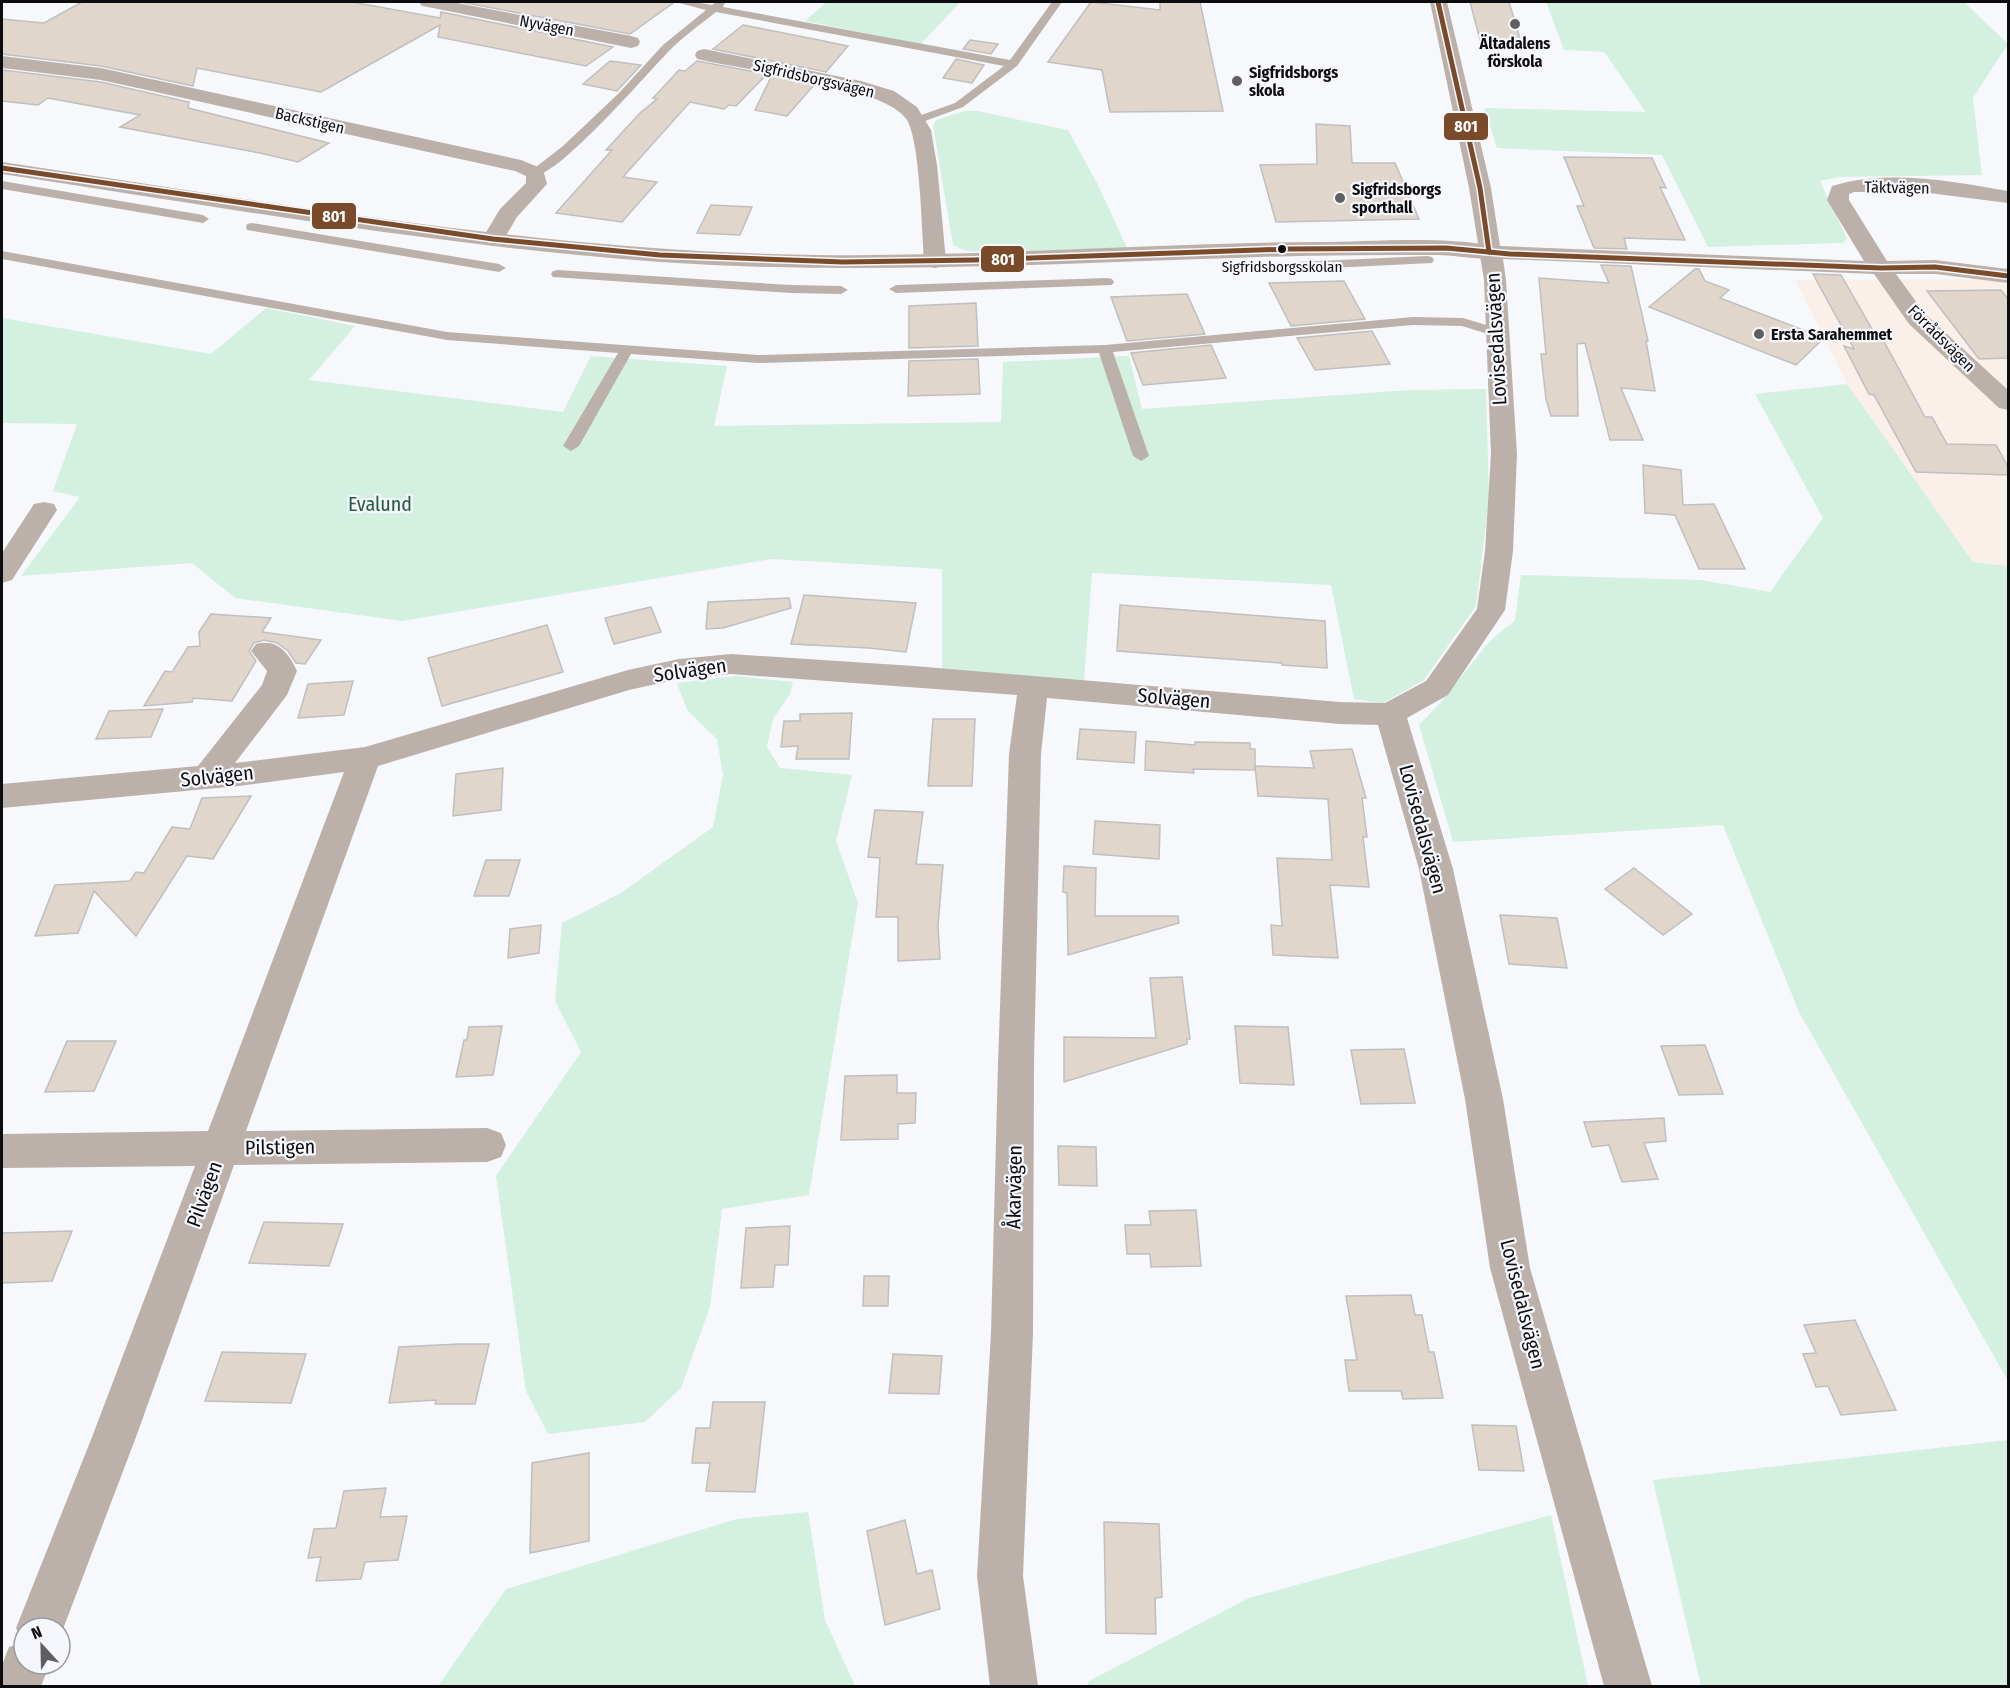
<svg xmlns="http://www.w3.org/2000/svg" width="2010" height="1688" font-family="'Fira Sans Condensed',sans-serif">
	<rect width="100%" height="100%" fill="#f7f8fc"/>
	<path fill="#faf0e9" d="M1987,279L2008,284V566L1973,562L1847,384L1795,280Z"/>
	<g fill="#d3f0e1">
		<path d="M827,2H960L921,44L805,21Z"/>
		<path d="M1546,2H1964L2008,44L1973,98L1982,175L1839,177L1820,181L1847,239L1843,243L1708,247L1662,155L1497,148L1484,108L1646,112L1604,52L1564,50Z"/>
		<path d="M964,111H977L1068,130L1098,185L1127,248L992,252L966,251L953,245L933,125L936,120Z"/>
		<path d="M266,308L355,326L309,380L563,412L591,356L727,366L714,426L1001,422L1003,362L1129,356L1142,409L1410,390L1486,389L1489,500L1476,606L1424,680L1383,703L1354,699L1331,585L1092,573L1084,682L942,669V569L771,559L402,621L235,598L192,563L21,576L80,497L53,491L77,424L2,423V318L211,354Z"/>
		<path d="M1847,384L1973,562L2008,566V1381L1799,1012L1723,825L1453,842L1419,725L1442,701L1489,642L1515,620L1521,575L1701,580L1770,592L1823,518L1755,394Z"/>
		<path d="M737,676L793,682L790,694L773,719L767,747L780,768L852,775L836,841L858,903L809,1195L722,1209L710,1307L681,1388L645,1422L548,1434L526,1391L496,1176L581,1052L555,1001L562,923L621,893L713,827L723,775L717,739L687,710L677,683Z"/>
		<path d="M2008,1440V1686H1701L1653,1480Z"/>
		<path d="M808,1512L825,1620L855,1686H438L506,1589L737,1519Z"/>
		<path d="M1551,1515L1588,1686H1087L1089,1681L1249,1598Z"/>
	</g>
	<g fill="#e0d6cc" stroke="#bfbfc0" stroke-width="1.5">
		<path d="M82,2H352L440,18L441,12L613,47L586,66L438,37L440,25L321,92L197,68L193,86L101,66L2,54V19L44,23Z"/>
		<path d="M461,2H673V3L630,34Z"/>
		<path d="M1091,2L1160,10V2H1200L1223,111L1110,112L1102,70L1048,62Z"/>
		<path d="M1470,2H1509L1523,49L1482,47Z"/>
		<path d="M743,25L804,37L848,46L826,72L713,49Z"/>
		<path d="M970,40L998,44L991,54L963,49Z"/>
		<path d="M956,59L984,65L972,83L943,78Z"/>
		<path d="M610,61L641,65L617,91L583,84Z"/>
		<path d="M697,61L767,74L736,106L729,105L724,109L690,102L623,177L657,182L622,222L556,213L612,150H606L640,113L657,99L653,98L679,70L685,71Z"/>
		<path d="M2,70L101,82L189,102L188,108L329,143L298,162L260,153L120,127L140,115L48,98L38,105L2,101Z"/>
		<path d="M772,75L810,83L815,84L787,116L755,110Z"/>
		<path d="M1316,124L1350,126L1352,163H1395L1419,219L1276,222L1260,165L1317,164Z"/>
		<path d="M1564,157L1652,158L1666,188L1660,187L1685,240L1624,238L1627,249L1594,248L1577,206H1584Z"/>
		<path d="M711,205L752,207L740,235L697,233Z"/>
		<path d="M1601,265L1631,266L1648,341H1646L1655,391L1621,388L1643,440H1610L1585,343L1577,344L1578,416H1551L1546,399L1541,354H1546L1539,278L1609,283Z"/>
		<path d="M1695,269H1699L1705,281L1729,290L1720,298L1824,338L1796,365L1649,307Z"/>
		<path d="M1813,274L1841,275L1876,336H1881L1925,417H1932L1947,444L1996,445L2008,467V475L1916,472L1874,395L1869,394L1844,346L1854,349Z"/>
		<path d="M1344,281L1365,319L1291,326L1269,283Z"/>
		<path d="M2001,290L2008,299V358L1979,359L1927,291Z"/>
		<path d="M1187,294L1205,334L1127,341L1111,297Z"/>
		<path d="M976,303L978,346L909,348V306Z"/>
		<path d="M1372,331L1390,364L1315,370L1297,338Z"/>
		<path d="M1211,345L1226,378L1143,385L1131,353Z"/>
		<path d="M978,359L980,394L908,396L909,361Z"/>
		<path d="M1643,465L1681,470L1683,505L1714,504L1745,569H1699L1675,515L1645,513Z"/>
		<path d="M804,595L916,603L906,652L869,648L791,644Z"/>
		<path d="M789,598L791,608L723,628L706,629L708,602Z"/>
		<path d="M1120,605L1325,621L1327,668L1282,665V663L1117,651Z"/>
		<path d="M651,607L661,632L614,644L605,618Z"/>
		<path d="M211,614L271,618L262,632L321,640L305,664L296,663L288,651L277,643L264,640L254,643L249,651L256,661L232,701L193,698L192,702L144,706L165,671L172,672L188,647L200,646L199,632Z"/>
		<path d="M547,625L563,672L442,706L428,658Z"/>
		<path d="M353,681L344,715L298,718L308,684Z"/>
		<path d="M163,709L151,737L96,739L109,711Z"/>
		<path d="M852,713L849,759H796L798,746L781,747L784,721H800V714Z"/>
		<path d="M933,719H975L972,786H928Z"/>
		<path d="M1080,729L1136,732L1134,763L1077,759Z"/>
		<path d="M1146,741L1195,745V742L1250,743V749H1255V770L1193,769L1194,773L1145,770Z"/>
		<path d="M1352,749L1366,798H1362L1367,837H1363L1369,887L1330,885L1338,958L1273,955L1271,925L1282,926L1277,858L1332,860L1328,799L1258,796L1255,766L1314,768L1310,751Z"/>
		<path d="M503,768L501,810L453,816L456,774Z"/>
		<path d="M251,796L213,859L187,856L136,936L94,891L78,933L35,936L55,885L130,881L136,872L144,873L172,827L190,829L202,798Z"/>
		<path d="M875,810L923,812L916,864L943,865L938,926L940,959L898,961V917H876L880,858L868,857Z"/>
		<path d="M1095,821L1160,825L1159,859L1093,854Z"/>
		<path d="M486,860H520L509,896H474Z"/>
		<path d="M1064,866L1096,868L1095,916H1178L1179,923L1068,955L1067,893L1063,892Z"/>
		<path d="M1634,868L1692,914L1663,935L1605,889Z"/>
		<path d="M1500,915L1557,918L1567,968L1509,964Z"/>
		<path d="M541,925L539,953L508,958L510,929Z"/>
		<path d="M1182,977L1190,1039H1187V1044L1064,1082V1037L1156,1038L1150,978Z"/>
		<path d="M502,1026L493,1075L456,1077L464,1040H467L469,1027Z"/>
		<path d="M1235,1026L1288,1027L1294,1085L1240,1083Z"/>
		<path d="M67,1041H116L94,1091L45,1092Z"/>
		<path d="M1705,1045L1723,1094L1679,1095L1661,1046Z"/>
		<path d="M1404,1049L1415,1103L1361,1104L1351,1050Z"/>
		<path d="M897,1075V1093H916L915,1123L898,1124V1139L841,1140L845,1076Z"/>
		<path d="M1664,1118L1666,1141L1644,1143L1658,1179L1622,1182L1609,1145L1592,1147L1584,1122Z"/>
		<path d="M1058,1146L1096,1147L1097,1186L1059,1185Z"/>
		<path d="M1196,1210L1201,1266L1151,1267L1150,1254H1127L1125,1225H1151L1149,1211Z"/>
		<path d="M264,1222L343,1224L329,1266L249,1263Z"/>
		<path d="M790,1226L788,1265H775L773,1287L741,1288L746,1228Z"/>
		<path d="M72,1231L52,1281L2,1283V1233Z"/>
		<path d="M864,1276H889L888,1306H863Z"/>
		<path d="M1411,1295L1415,1315H1422L1429,1352H1434L1443,1398L1403,1399L1401,1391H1349L1345,1360H1357L1346,1296Z"/>
		<path d="M1855,1320L1896,1410L1841,1415L1828,1386L1816,1387L1803,1354L1816,1353L1804,1325Z"/>
		<path d="M459,1344H489L475,1404H435L436,1400L389,1403L399,1347Z"/>
		<path d="M222,1352L306,1354L291,1403L205,1401Z"/>
		<path d="M893,1354L942,1356L939,1394L889,1393Z"/>
		<path d="M713,1402H765L755,1492L706,1491L710,1463H692L696,1428H710Z"/>
		<path d="M1472,1425L1516,1426L1524,1471L1479,1470Z"/>
		<path d="M589,1453V1541L530,1553L532,1463Z"/>
		<path d="M386,1488L380,1517L407,1516L398,1560L365,1562L361,1579L316,1581L321,1557L308,1558L314,1529L336,1528L344,1491Z"/>
		<path d="M905,1520L917,1574L932,1570L940,1609L885,1625L867,1531Z"/>
		<path d="M1104,1522L1159,1524L1162,1597L1155,1598L1156,1634L1106,1633Z"/>
	</g>
	<g fill="none" stroke-linecap="round" stroke-linejoin="round">
		<g fill="#bcb1aa" fill-rule="evenodd">
			<path d="M675,2H694L712,5L716,2H725L723,7L1010,60L1052,2H1062L1017,66L963,107L917,124L911,120L913,118L955,103L1004,66L716,12C701,24 684,36 670,50C650,70 555,181 532,176V170L563,146L618,94L663,45L706,10Z"/>
			<path d="M1431,2H1443L1438,5Z"/>
			<path d="M2,181L203,215L209,219L203,223L2,189Z"/>
			<path d="M252,223L499,264L506,268L499,272L247,230L246,227L247,224Z"/>
			<path d="M2,251L447,332L758,355L1105,345L1413,317L1463,318L1503,330L1505,333L1498,337L1462,326L1413,325L1113,352L1149,456L1141,461L1133,456L1099,353L758,363L631,354L579,446L571,451L563,446L618,353L447,340L2,259Z"/>
			<path d="M1427,256L1432,257L1434,260L1432,263L1251,272L1244,268L1251,264Z"/>
			<path d="M558,270L791,285L841,286L848,290L841,294L791,293L553,277L551,274L553,271Z"/>
			<path d="M1107,278L1112,279L1114,282L1112,285L896,293L889,289L896,285Z"/>
		</g>
		<g fill="#bcb1aa" fill-rule="evenodd">
			<path d="M419,2H452L631,36L638,38L640,42L638,46L631,48L428,7L422,6Z"/>
			<path d="M1430,2H1447L1491,188L1500,246L1864,261L1827,200L1832,186C1887,169 1952,181 2008,191V203L1921,192H1854L1849,194V200L1887,261L1935,260L2008,269V283L1935,274H1896L1925,314L2008,390V410L1999,408L1909,324L1874,274L1503,259L1506,280L1517,454L1513,551L1505,610L1448,695L1407,718L1453,869L1503,1099L1530,1268L1652,1686H1604L1490,1268L1465,1099L1419,869L1378,725L1340,724L1047,698L1041,754L1034,1063L1033,1333L1023,1576L1038,1686H990L977,1576L991,1333L998,1063L1009,754L1017,695L731,674L679,679L629,690L378,766L246,1131L487,1128L501,1133L506,1145L501,1157L487,1162L234,1165L136,1437L60,1637V1628H24V1664H50L41,1686H2V1665L9,1647L22,1642L16,1628L92,1437L195,1166L2,1168V1134L208,1131L344,772L239,786L2,808V784L198,766L262,685L267,671L251,651L256,644C277,638 289,653 297,671L287,695L235,763L365,747L628,670L679,659L731,654L914,666L1340,702L1385,703L1426,681L1477,609L1485,551L1491,454L1484,280L1469,188Z"/>
			<path d="M704,49L861,81L894,91L917,107L931,130L937,165L946,261L943,266L935,268L927,266L924,261C922,231 920,142 907,120C885,85 741,70 697,59L695,55L697,51Z"/>
			<path d="M2,56L101,68L521,160L543,169L547,184L517,217L501,244L493,246L485,244L482,239L500,209L526,183V176L515,171L101,80L2,68Z"/>
			<path d="M44,502L54,504L57,510L12,580L2,583V553L34,504Z"/>
		</g>
		<path fill="#bcb1aa" fill-rule="evenodd" d="M2,162C272,202 545,252 818,255C984,257 1150,243 1316,242C1370,242 1446,235 1497,247L1500,252L1497,257C1478,261 1456,255 1437,255C1369,255 1301,255 1233,258C1042,264 851,275 660,262C439,246 220,207 2,174Z"/>
		<defs>
			<g id="bus-1">
				<path d="M1438,2L1480,188L1489,252"/>
				<path d="M2,168L493,239L660,255L843,262L974,260L1288,249L1446,248L1510,254L1881,268L1935,267L2008,276"/>
			</g>
		</defs>
		<use href="#bus-1" stroke="#f6f7fd" stroke-width="8"/>
		<use href="#bus-1" stroke="#7a4b2a" stroke-width="5"/>
	</g>
	<g fill="#5f5f62" stroke="#f6f7fd" stroke-width="2">
		<circle cx="1515" cy="24" r="6"/>
		<circle cx="1237" cy="81" r="6"/>
		<circle cx="1340" cy="198" r="6"/>
		<circle cx="1759" cy="334" r="6"/>
	</g>
	<circle fill="#0d0d0f" stroke="#f6f7fd" stroke-width="2" cx="1282" cy="249" r="5"/>
	<g text-anchor="middle" stroke-width="4.5" stroke-linejoin="round" paint-order="stroke">
		<g font-size="15" fill="#0d0d0f" stroke="#f6f7fd">
			<text x="1282" y="272">Sigfridsborgsskolan</text>
		</g>
		<g font-size="16" fill="#0d0d0f" stroke="#f6f7fd">
			<text transform="translate(547 25) rotate(11)" y="6">Nyvägen</text>
			<text transform="translate(814 78) rotate(13)" y="6">Sigfridsborgsvägen</text>
			<text transform="translate(310 120) rotate(13)" y="6">Backstigen</text>
			<text transform="translate(1897 187) rotate(1)" y="6">Täktvägen</text>
			<text transform="translate(1942 338) rotate(45)" y="6">Förrådsvägen</text>
		</g>
		<g font-size="16" font-weight="bold" fill="#0d0d0f" stroke="#f6f7fd" text-anchor="start">
			<text x="1515" y="49" text-anchor="middle">Ältadalens<tspan x="1515" dy="18">förskola</tspan></text>
			<text x="1249" y="78">Sigfridsborgs<tspan x="1249" dy="18">skola</tspan></text>
			<text x="1352" y="195">Sigfridsborgs<tspan x="1352" dy="18">sporthall</tspan></text>
			<text x="1771" y="340">Ersta Sarahemmet</text>
		</g>
		<g font-size="20" fill="#0d0d0f" stroke="#f6f7fd">
			<text transform="translate(1496 339) rotate(-93)" y="7">Lovisedalsvägen</text>
			<text transform="translate(690 670) rotate(-8)" y="7">Solvägen</text>
			<text transform="translate(1174 698) rotate(5)" y="7">Solvägen</text>
			<text transform="translate(217 776) rotate(-6)" y="7">Solvägen</text>
			<text transform="translate(1423 829) rotate(75)" y="7">Lovisedalsvägen</text>
			<text transform="translate(280 1147) rotate(-1)" y="7">Pilstigen</text>
			<text transform="translate(1014 1187) rotate(-89)" y="7">Åkarvägen</text>
			<text transform="translate(204 1194) rotate(-70)" y="7">Pilvägen</text>
			<text transform="translate(1523 1304) rotate(76)" y="7">Lovisedalsvägen</text>
		</g>
		<g font-size="20" fill="#255d41" stroke="#f6f7fd">
			<text x="380" y="511">Evalund</text>
		</g>
	</g>
	<g stroke="#f6f7fd" stroke-width="2">
		<rect x="1443" y="112" width="46" height="29" rx="6" fill="#7a4b2a"/>
		<rect x="311" y="202" width="46" height="28" rx="6" fill="#7a4b2a"/>
		<rect x="980" y="245" width="45" height="28" rx="6" fill="#7a4b2a"/>
	</g>
	<g font-size="16" text-anchor="middle" font-weight="bold" fill="#fff">
		<text x="1466" y="132">801</text>
		<text x="334" y="222">801</text>
		<text x="1003" y="265">801</text>
	</g>
	<rect width="2010" height="1688" fill="none" stroke="#0d0d0f" stroke-width="6"/>
	<g transform="translate(42 1646) rotate(338)"><circle r="28" fill="#f6f7fd" stroke="#99999e" stroke-width="1.5"/>
	<path d="M0-4.5L10 22L0 15L-10 22Z" fill="#5f5f62"/>
	<text y="-9" font-size="16" font-weight="bold" text-anchor="middle" fill="#0d0d0f">N</text>
	</g>
</svg>
